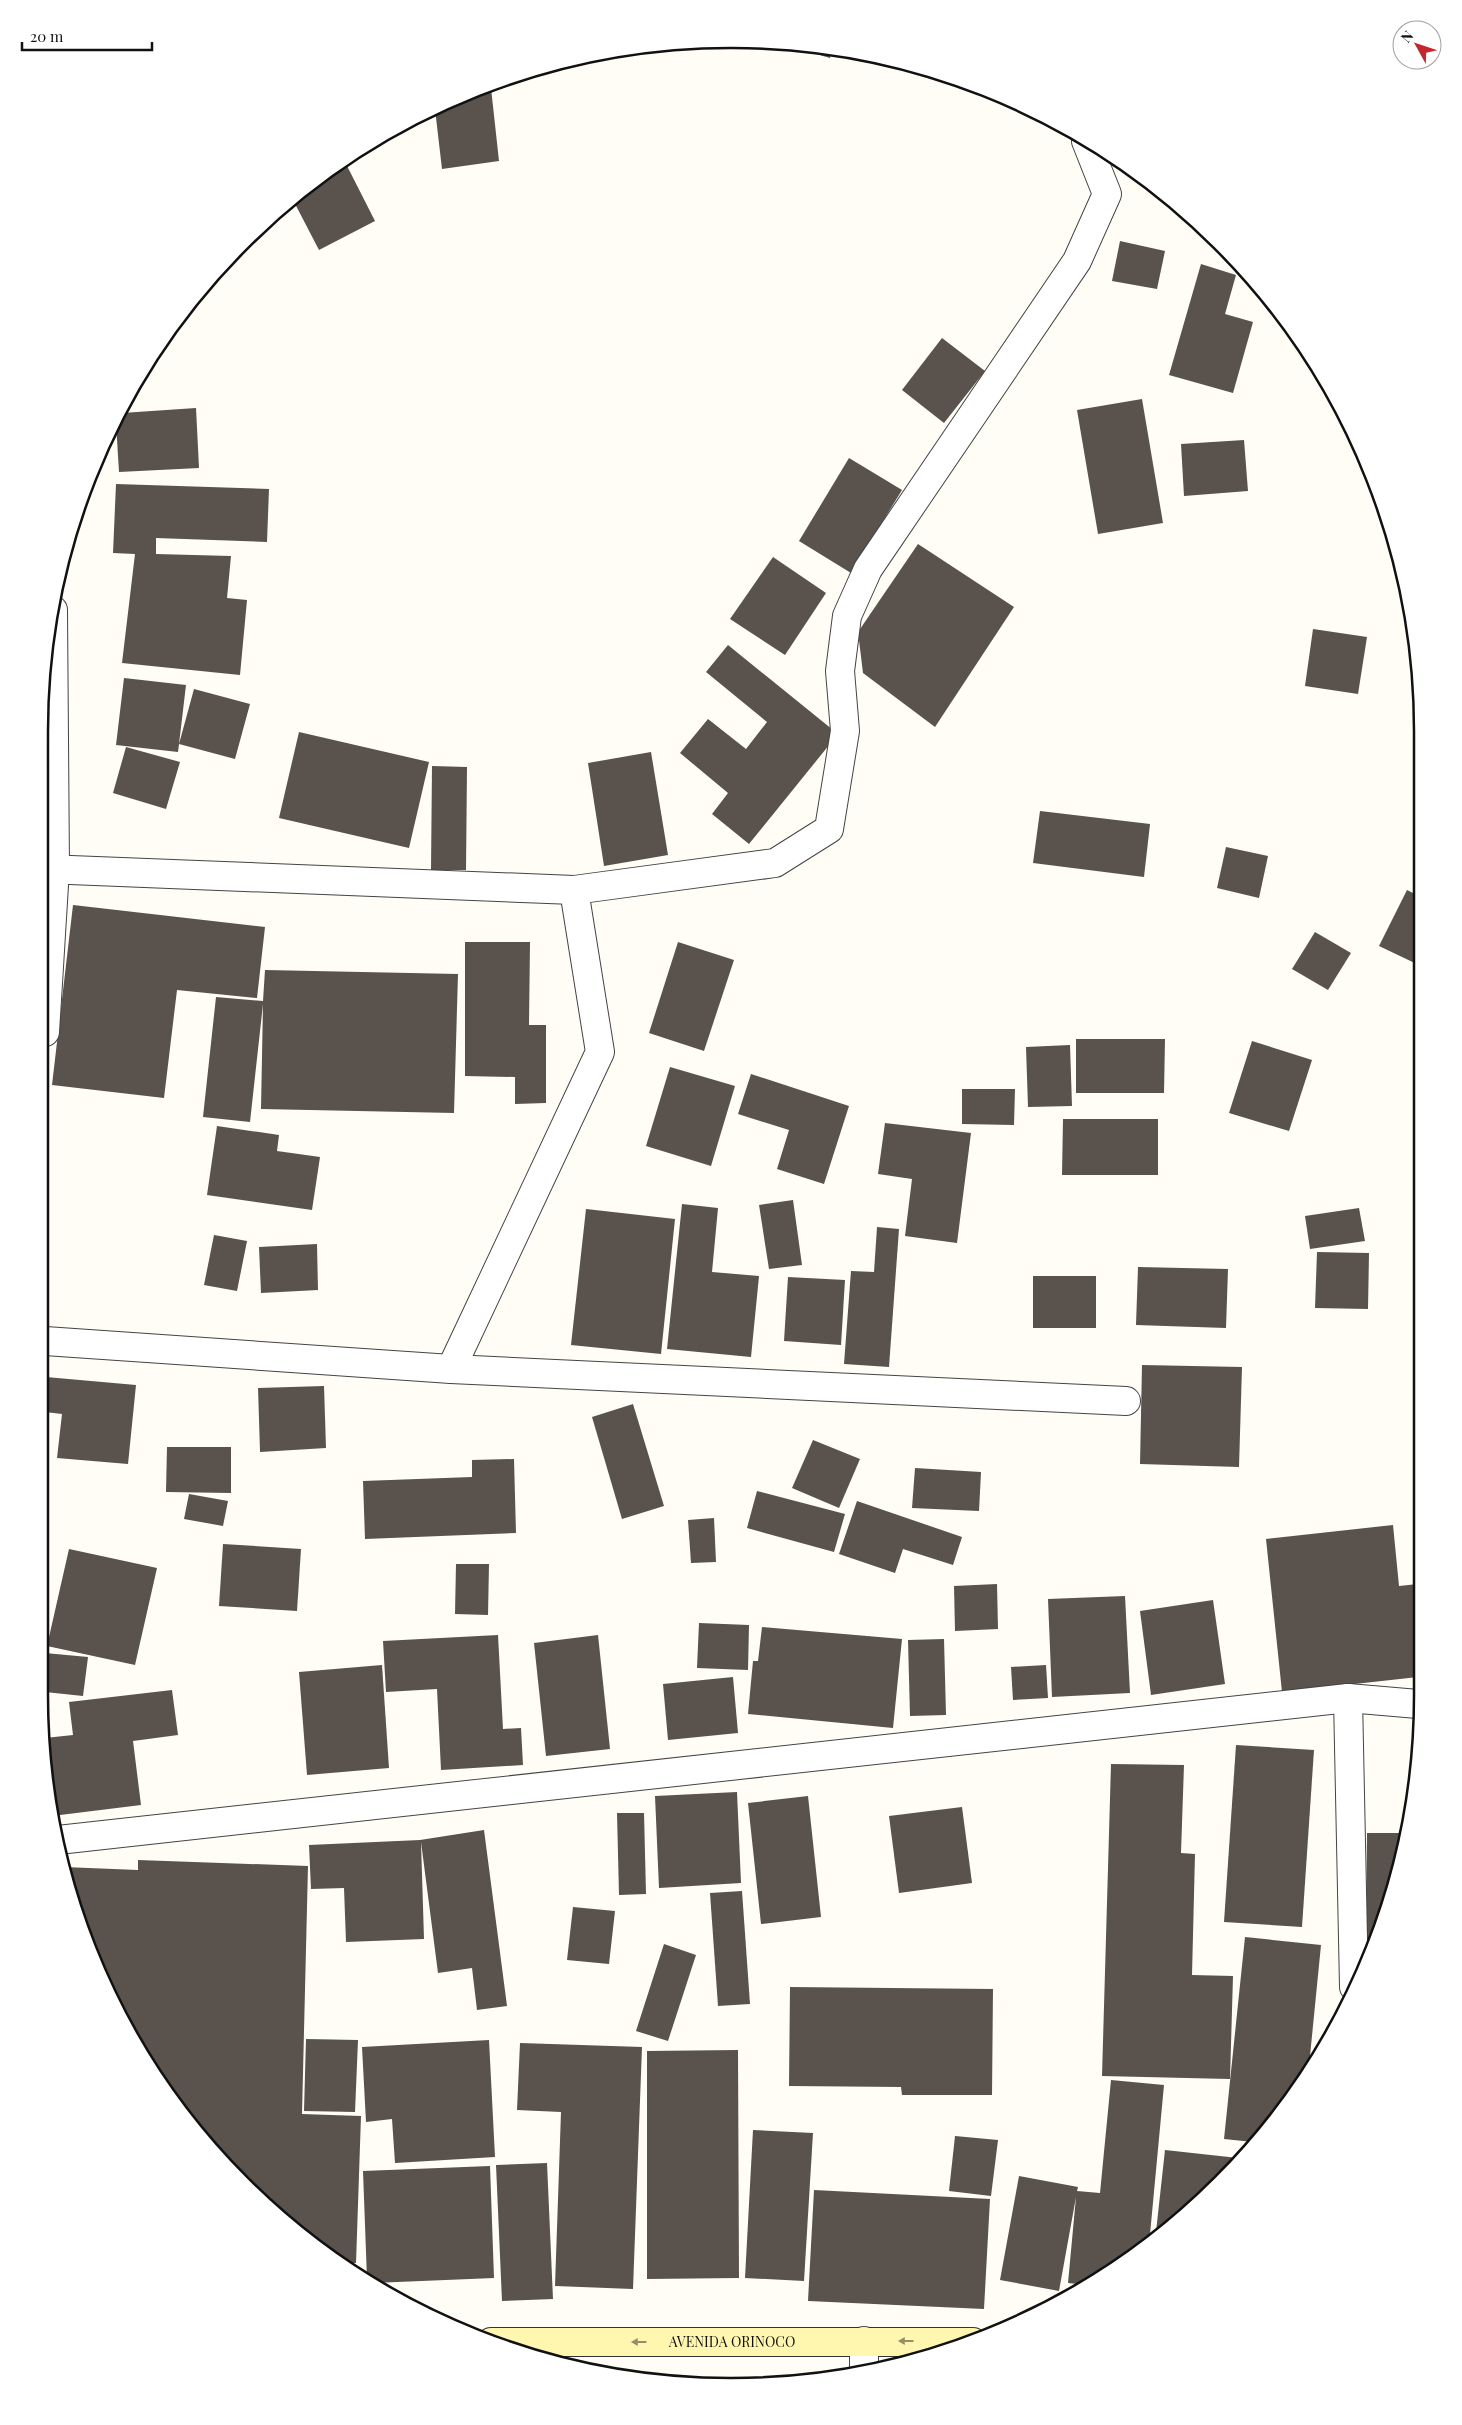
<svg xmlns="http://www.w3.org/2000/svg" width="1462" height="2425" font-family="'Playfair Display',serif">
	<rect width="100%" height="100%" fill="#fffdf5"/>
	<g fill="#5a524d">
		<path d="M804,45L832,50L830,58L802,50Z"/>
		<path d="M491,88L499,161L442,169L435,109L477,90Z"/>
		<path d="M344,160L375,221L319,250L292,198Z"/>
		<path d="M1120,241L1165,251L1157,289L1112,281Z"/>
		<path d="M1201,264L1236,275L1225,314L1253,322L1233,393L1169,375Z"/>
		<path d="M942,338L985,371L944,423L902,390Z"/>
		<path d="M1142,399L1163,523L1098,534L1077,410Z"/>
		<path d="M196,408L199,468L119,472L116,423L122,413Z"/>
		<path d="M1244,440L1248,491L1184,496L1181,444Z"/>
		<path d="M849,458L902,490L851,573L799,541Z"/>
		<path d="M116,484L269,489L267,542L156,538V554L231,556L227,598L247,600L240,675L122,663L135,554L113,553Z"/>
		<path d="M918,544L1014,607L935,727L863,673L858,632Z"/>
		<path d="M773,557L826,593L785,655L730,619Z"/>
		<path d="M1313,629L1367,637L1358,694L1305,686Z"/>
		<path d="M728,645L838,734L749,844L712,814L728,793L680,753L708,719L746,749L767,722L706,672Z"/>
		<path d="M124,678L186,685L179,744L194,689L250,704L235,759L179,744L178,752L116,745Z"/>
		<path d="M299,732L429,762L409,848L279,818Z"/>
		<path d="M126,747L180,762L166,809L113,793Z"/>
		<path d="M651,752L668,855L604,866L588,763Z"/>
		<path d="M432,766L467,767L466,870H431Z"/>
		<path d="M1040,811L1150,824L1144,877L1033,863Z"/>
		<path d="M1226,847L1268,856L1259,898L1217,888Z"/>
		<path d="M1407,890L1421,897V966L1379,946Z"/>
		<path d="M73,905L265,927L257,998L177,990L164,1098L52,1085Z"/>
		<path d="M1315,932L1351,953L1328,990L1292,969Z"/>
		<path d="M465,942H530L529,1025H546V1103L515,1104V1077L465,1076Z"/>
		<path d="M678,942L734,960L704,1051L649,1033Z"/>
		<path d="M265,970L458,974L454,1113L261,1109L263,1004L250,1122L203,1117L216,997L263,1001Z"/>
		<path d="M1076,1039H1165L1164,1093H1076Z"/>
		<path d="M1252,1041L1312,1060L1289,1131L1229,1113Z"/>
		<path d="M1070,1045L1072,1106L1028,1107L1026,1047Z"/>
		<path d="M670,1067L735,1086L711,1166L646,1146Z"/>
		<path d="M751,1074L849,1106L824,1184L777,1169L789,1130L738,1114Z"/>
		<path d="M962,1089H1015L1014,1125L962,1124Z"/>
		<path d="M1063,1119H1158V1175H1062Z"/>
		<path d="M885,1123L971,1133L957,1243L905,1236L912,1179L878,1174Z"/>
		<path d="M217,1126L279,1135L277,1151L320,1157L312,1210L207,1195Z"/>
		<path d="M793,1200L802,1265L769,1269L759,1205Z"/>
		<path d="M682,1204L718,1208L712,1272L759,1276L751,1357L667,1349Z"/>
		<path d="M1359,1208L1365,1241L1310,1249L1305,1216Z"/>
		<path d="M586,1209L675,1219L661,1354L571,1345Z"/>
		<path d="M877,1227L899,1229L889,1367L844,1364L851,1271L874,1272Z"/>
		<path d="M214,1235L247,1241L237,1291L204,1285Z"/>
		<path d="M317,1244L318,1290L261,1293L259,1247Z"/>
		<path d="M1317,1252L1369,1253L1368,1309L1315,1308Z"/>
		<path d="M1138,1267L1228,1269L1226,1328L1136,1325Z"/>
		<rect x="1033" y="1276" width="63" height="52"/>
		<path d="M788,1277L845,1280L841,1345L784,1341Z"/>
		<path d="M1142,1365L1242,1367L1239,1467L1140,1464Z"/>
		<path d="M46,1377L136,1385L128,1464L57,1458L62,1414L45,1412Z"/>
		<path d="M324,1386L326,1448L260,1452L258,1388Z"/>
		<path d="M633,1404L664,1506L622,1519L592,1417Z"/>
		<path d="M813,1440L860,1459L839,1508L792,1488Z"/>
		<path d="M167,1447H231V1493L166,1492Z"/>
		<path d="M514,1459L516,1533L365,1539L363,1481L472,1477V1460Z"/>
		<path d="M915,1468L981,1472L979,1511L912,1508Z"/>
		<path d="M757,1491L845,1514L834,1552L747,1528Z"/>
		<path d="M189,1494L228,1501L223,1526L184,1519Z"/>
		<path d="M857,1501L962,1537L953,1565L903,1549L895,1573L839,1554Z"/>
		<path d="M714,1518L716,1562L691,1563L688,1520Z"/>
		<path d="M1393,1525L1399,1586L1418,1584V1677L1282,1692L1266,1539Z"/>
		<path d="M223,1544L301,1549L297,1611L219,1606Z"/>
		<path d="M69,1549L157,1568L135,1665L47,1646Z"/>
		<path d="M456,1564H489L488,1615L455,1614Z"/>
		<path d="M997,1584L998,1629L955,1631L954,1586Z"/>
		<path d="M1125,1596L1130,1693L1052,1697L1048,1599Z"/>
		<path d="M1213,1600L1225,1684L1151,1695L1140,1611Z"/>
		<path d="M699,1623L749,1625L748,1670L697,1668Z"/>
		<path d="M762,1627L902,1639L893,1728L748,1714L753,1661H758Z"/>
		<path d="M498,1635L503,1729L521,1728L523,1765L441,1770L437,1689L386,1692L383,1641Z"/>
		<path d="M598,1635L610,1749L546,1756L534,1643Z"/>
		<path d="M944,1639L946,1715L910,1716L908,1640Z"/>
		<path d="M45,1653L88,1657L83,1696L45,1692Z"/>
		<path d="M382,1665L389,1768L307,1775L299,1672Z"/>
		<path d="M1046,1665L1048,1698L1013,1700L1011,1667Z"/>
		<path d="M733,1677L738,1733L668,1740L663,1684Z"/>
		<path d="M172,1690L178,1735L133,1741L141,1805L52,1816L45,1785V1738L73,1735L69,1702Z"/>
		<path d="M1236,1745L1314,1750L1302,1927L1224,1922Z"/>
		<path d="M1111,1764L1184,1765L1181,1853L1195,1854L1192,1975L1233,1976L1230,2079L1102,2076Z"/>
		<path d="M737,1792L741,1883L659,1888L655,1796Z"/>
		<path d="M808,1796L821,1917L761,1924L748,1803Z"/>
		<path d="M962,1807L972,1883L899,1893L889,1816Z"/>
		<path d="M617,1813H644L646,1894L619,1895Z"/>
		<path d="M484,1830L507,2006L477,2010L472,1968L438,1973L421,1842L424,1939L346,1942L344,1888L311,1889L309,1845L420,1840Z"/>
		<path d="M1367,1833H1404L1371,1959L1366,1967Z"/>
		<path d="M138,1860L308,1866L302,2114L361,2116L356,2263H341L310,2243L182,2115L110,2000L75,1916L64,1867L138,1870Z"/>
		<path d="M742,1891L750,2004L718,2006L710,1893Z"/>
		<path d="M573,1907L615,1911L609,1964L567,1960Z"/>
		<path d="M1245,1937L1321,1945L1309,2066L1280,2115L1253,2142L1224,2139Z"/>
		<path d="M664,1944L696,1955L668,2041L636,2031Z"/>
		<path d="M790,1987L993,1989L992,2095H902L901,2087L789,2086Z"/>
		<path d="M306,2039L358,2040L355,2112L304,2111Z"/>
		<path d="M489,2040L495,2157L395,2163L392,2119L366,2122L362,2047Z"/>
		<path d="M520,2043L642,2047L633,2289L555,2286L561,2112L517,2110Z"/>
		<path d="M738,2050L739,2278L647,2279V2051Z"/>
		<path d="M1111,2080L1164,2085L1149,2245L1086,2285L1068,2283L1076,2197L1059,2291L1000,2280L1019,2176L1078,2187L1077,2191L1100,2193Z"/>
		<path d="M753,2130L813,2133L804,2281L745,2278Z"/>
		<path d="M955,2136L998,2140L991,2196L949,2191Z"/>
		<path d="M1165,2150L1238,2158L1155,2241Z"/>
		<path d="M547,2163L553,2299L502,2301L496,2165Z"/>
		<path d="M490,2166L494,2278L373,2283L367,2279L363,2171Z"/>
		<path d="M814,2190L990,2199L984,2309L808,2301Z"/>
	</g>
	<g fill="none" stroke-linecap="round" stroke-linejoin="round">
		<defs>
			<g id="street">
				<path d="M45,869L574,890L775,863L829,829L845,731L840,671L847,616L868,569L1077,261L1107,194L1086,141"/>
				<path d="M45,1032L55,869L53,610"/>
				<path d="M45,1341L451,1369L1126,1401"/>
				<path d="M451,1369L600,1052L574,890"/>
				<path d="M1348,1698L1354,1987"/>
				<path d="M58,1840L1348,1698L1418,1704"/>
				<path d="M864,2341V2370"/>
			</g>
			<g id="secondary">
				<path id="s1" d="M491,2342H973"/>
			</g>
		</defs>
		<use href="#street" stroke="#444" stroke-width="30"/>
		<use href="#secondary" stroke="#333" stroke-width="30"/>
		<use href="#street" stroke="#fff" stroke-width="28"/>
		<use href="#secondary" stroke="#fff6b0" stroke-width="28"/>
	</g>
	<defs><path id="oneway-solid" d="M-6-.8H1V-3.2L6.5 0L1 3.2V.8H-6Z" transform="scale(1.25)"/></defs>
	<g fill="#948f68">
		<use href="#oneway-solid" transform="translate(906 2341) rotate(-180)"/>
		<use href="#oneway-solid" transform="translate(639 2342) rotate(180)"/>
	</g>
	<g text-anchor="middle" stroke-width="5" stroke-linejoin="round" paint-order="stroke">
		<g font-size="14" fill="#111" stroke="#fff">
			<text dy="5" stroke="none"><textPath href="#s1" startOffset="241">AVENIDA ORINOCO</textPath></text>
		</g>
	</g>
	<path d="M0 0H1462V2425H0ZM731 48H731A683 683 0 0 1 1414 731V1695A683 683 0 0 1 731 2378H731A683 683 0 0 1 48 1695V731A683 683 0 0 1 731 48Z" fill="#fff" fill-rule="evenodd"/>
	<path fill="none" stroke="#111" stroke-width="2.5" d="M731 48H731A683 683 0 0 1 1414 731V1695A683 683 0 0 1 731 2378H731A683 683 0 0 1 48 1695V731A683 683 0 0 1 731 48Z"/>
	<g transform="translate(1417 45) rotate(310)"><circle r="24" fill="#ffffff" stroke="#a0a0a0"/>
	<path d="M0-4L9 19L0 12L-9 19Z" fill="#c4262e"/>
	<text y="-8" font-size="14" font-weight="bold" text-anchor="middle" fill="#111111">N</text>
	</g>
	<path d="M22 42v8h130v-8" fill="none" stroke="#111111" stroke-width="2.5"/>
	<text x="30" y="42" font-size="15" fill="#111111" stroke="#ffffff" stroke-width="4" paint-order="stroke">20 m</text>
</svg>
